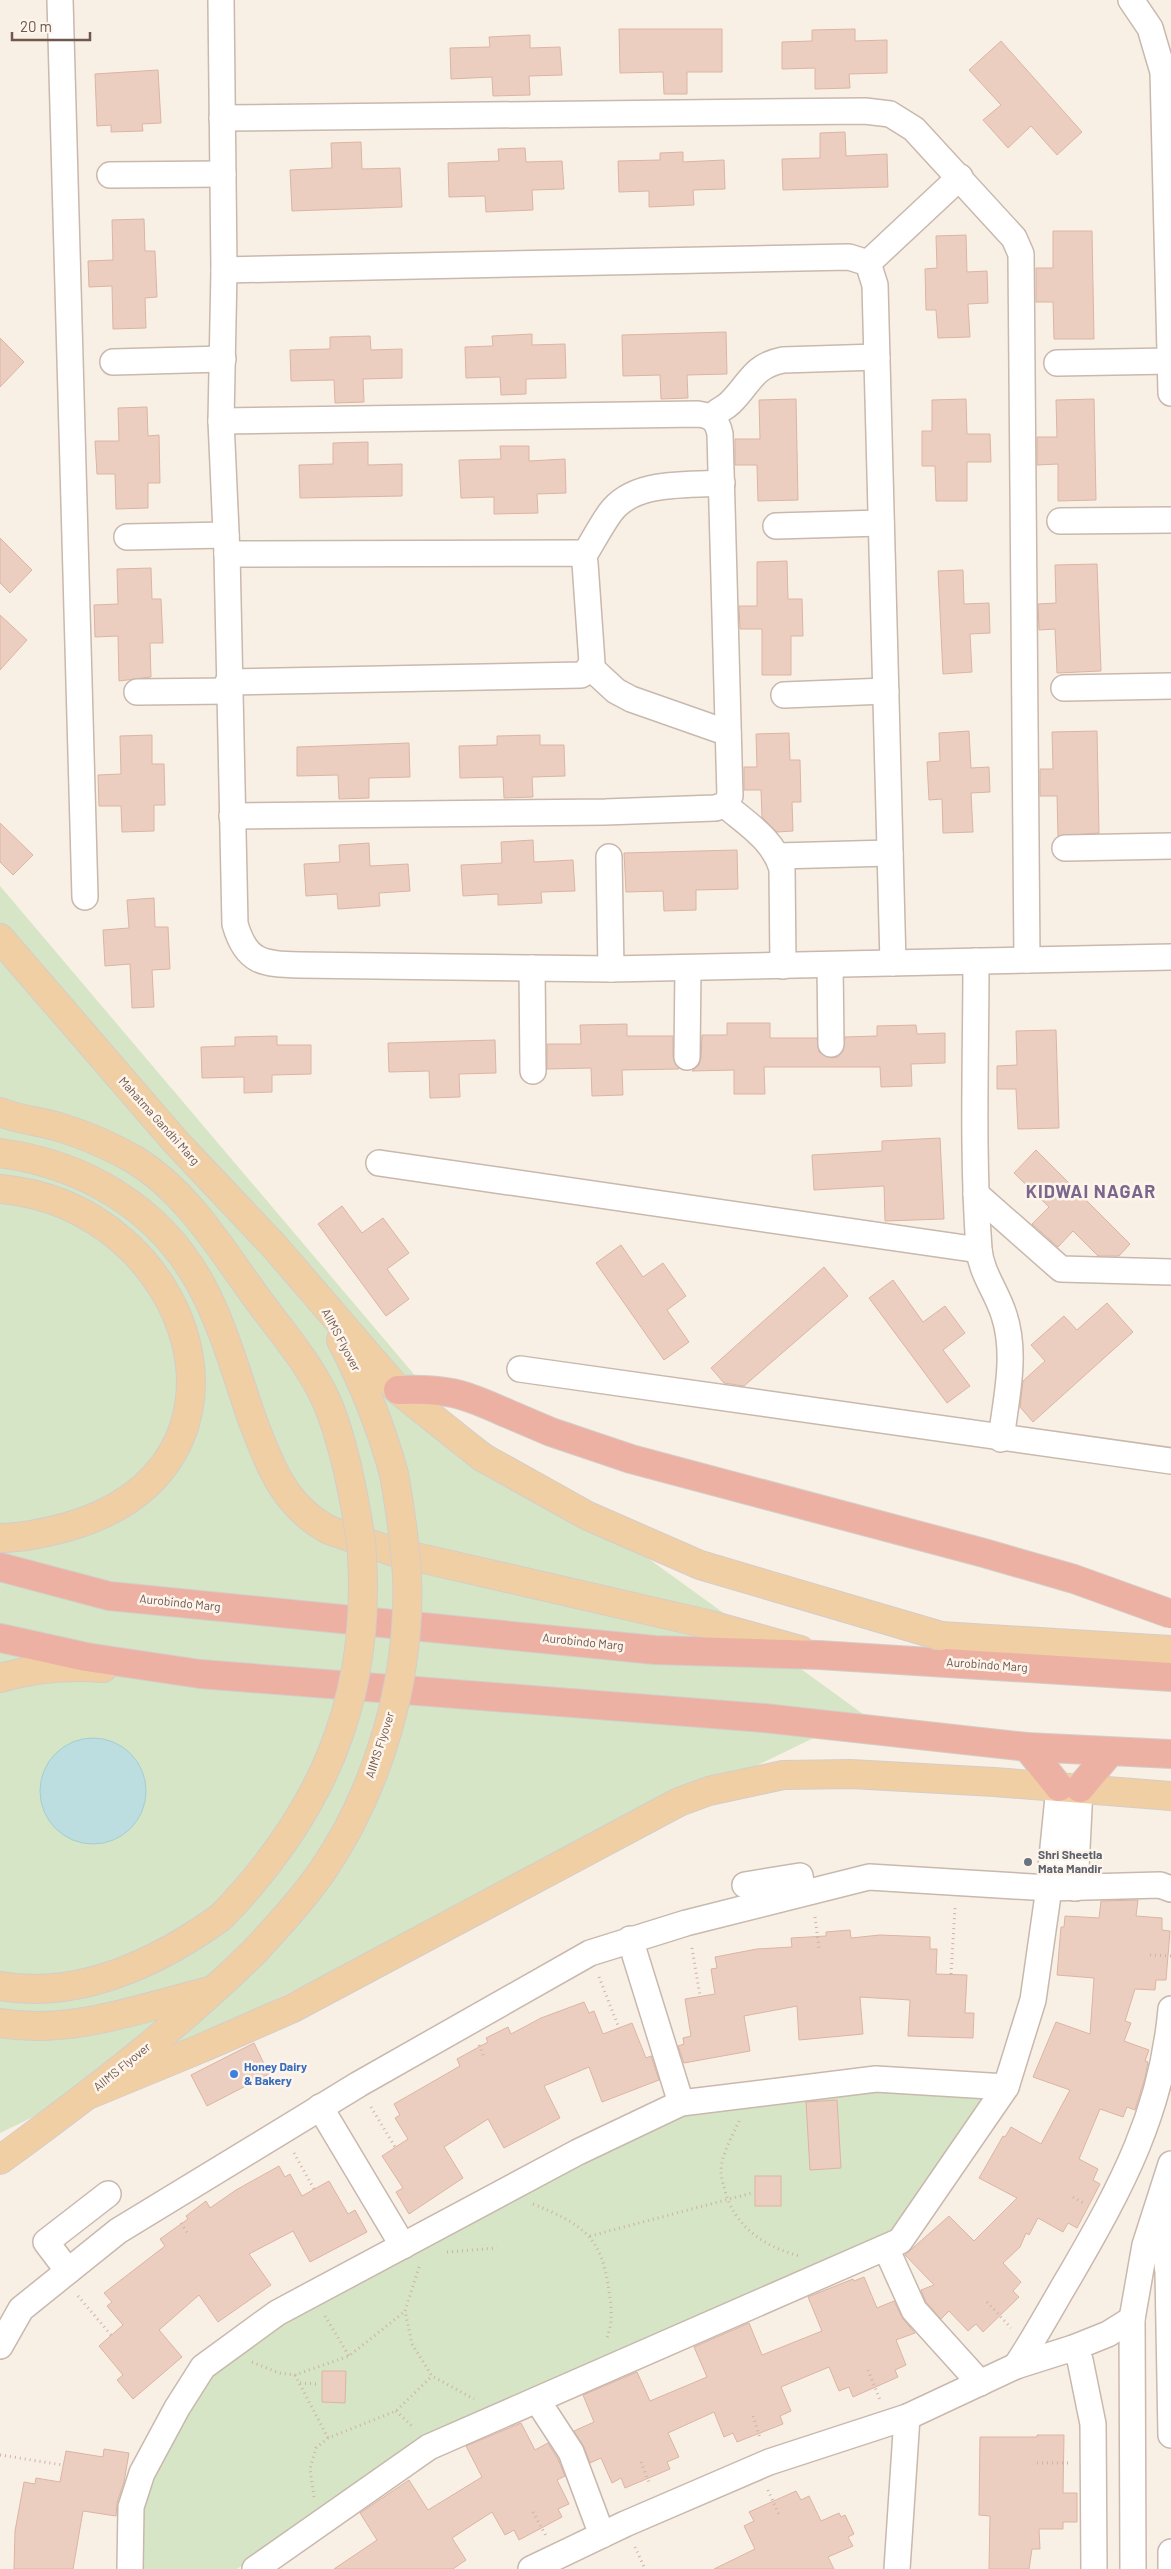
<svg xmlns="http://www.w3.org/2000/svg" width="1171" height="2569" font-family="Barlow,sans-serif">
	<rect width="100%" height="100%" fill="#f9f0e5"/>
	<g fill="#d5e5c5">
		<path d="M0,886L446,1412L863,1714L0,2133Z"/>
		<path d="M877,2085L994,2093L892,2234L320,2509L237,2569H142V2509L155,2477L186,2415L210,2373L278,2323L682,2111Z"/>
	</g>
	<circle fill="#bcdee1" stroke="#a4cdd1" cx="93" cy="1791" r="53"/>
	<g fill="#eccec0" stroke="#dcb4a2">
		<path d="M619,29H722V72H687V94H664L663,72L620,73Z"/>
		<path d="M855,29V41L887,40V73L849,74L850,88L815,89V68L782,69V42L812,41V30Z"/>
		<path d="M530,35V48L560,47L562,75L529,76L530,95L493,96L492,77L451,79L450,48L490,47L489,37Z"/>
		<path d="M1001,41L1082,132L1057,155L1031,126L1008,148L983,120L1001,105L969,70Z"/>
		<path d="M158,70L161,123L142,124L143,131L111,132V125L97,126L95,74Z"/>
		<path d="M845,132L846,156L887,154L888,187L783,190L782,159L820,158V133Z"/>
		<path d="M361,142L362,169L400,168L402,207L292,211L290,170L332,168L331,143Z"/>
		<path d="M525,148L526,162L562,161L564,189L532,190L533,210L486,212L485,196L449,197L448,163L499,161L498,149Z"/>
		<path d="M683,152V162L724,160L725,189L693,190L694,205L649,207V191L619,192L618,161L660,160V153Z"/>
		<path d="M144,219L145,251H155L157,297L145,298L146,328L113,329L112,286L89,287L88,261L113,260L112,220Z"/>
		<path d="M1053,231H1092L1094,339H1054L1053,302H1036V268H1053Z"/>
		<path d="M966,235L967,272L987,271L988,303L968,304L970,337L938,338L936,310H926L925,269L937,268L936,236Z"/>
		<path d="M726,332L727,374L687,375L688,398L661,399L660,375L623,376L622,335Z"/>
		<path d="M532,334V345L565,344L566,378L526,379V394L501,395L500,377L466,378L465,347L493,346L492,336Z"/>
		<path d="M370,336L371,350L402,349V378L363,379L364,402L335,403L334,380L291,381L290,350L330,349V337Z"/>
		<path d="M0,338L24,362L0,387Z"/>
		<path d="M796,399L798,500L758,501L757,465H735V439H760L759,400Z"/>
		<path d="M966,399L967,434H990L991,462H967V501H936L935,466H922V431H932V400Z"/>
		<path d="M1094,399L1096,500L1058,501V464L1037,465V437H1057L1056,400Z"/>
		<path d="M147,407L148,436L159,435L160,483H148V508L116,509L115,474H97L95,441H119L118,408Z"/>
		<path d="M368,442V465L402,464V496L300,498L299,465L333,464V443Z"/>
		<path d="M500,446H529V461L565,459L566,493L537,494L538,513L494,514V497L461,498L459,460L501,459Z"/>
		<path d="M0,538L32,570L10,593L0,583Z"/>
		<path d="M787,561L788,599H802L803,636H791V675H762V629H740L739,606H757V562Z"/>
		<path d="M1097,564L1101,671L1057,673L1055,629L1039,630L1038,604L1056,603L1055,565Z"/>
		<path d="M151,568L152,599H161L163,643H150L151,677L119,681L118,636L95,637L94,605L118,604L117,569Z"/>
		<path d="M963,570L964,604L989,603L990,633L970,634L972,672L943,674L938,571Z"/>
		<path d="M0,615L27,640L0,670Z"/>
		<path d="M969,731L971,768L989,767L990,792L971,793L973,832L943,833L942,799L929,800L927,762L940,761L939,733Z"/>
		<path d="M1097,731L1099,833L1058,836L1057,796H1040V769H1053L1052,732Z"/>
		<path d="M789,733L790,760H800L801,802H792L793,831L777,832L762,817L761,790H744V767H757L756,734Z"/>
		<path d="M152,735V764H164L165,805H154V831L122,832L121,806H99L98,775L121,774L120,736Z"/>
		<path d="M540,735V745H564L565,776L532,777L533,797L504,798L503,777L460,778L459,746L497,745V736Z"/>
		<path d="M409,743L410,777L369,778V798L339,799L338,775L297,776V747Z"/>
		<path d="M0,823L33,855L13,875L0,862Z"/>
		<path d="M533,840L534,862L573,860L575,891L541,892L542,903L498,905V894L463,896L461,865L502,863L501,842Z"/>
		<path d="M369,843L370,866L408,864L410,891L379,893L380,906L338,909L337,894L306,896L304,864L340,862L339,845Z"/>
		<path d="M737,850L738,889L696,890V910L664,911L663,891L626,892L624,853Z"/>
		<path d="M154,898L155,927H168L170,969L152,970L154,1007L132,1008L130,964L105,966L103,930L129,928L127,900Z"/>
		<path d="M727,1023H770V1038H817L819,1052L831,1058L838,1057L843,1051L845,1037L877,1036V1026L916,1025L917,1034L945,1033V1063L911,1064L912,1086L881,1087L880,1067H764L765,1094H734V1070L692,1071L699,1065L701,1058L702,1035H727Z"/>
		<path d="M627,1024V1036H673V1057L679,1069L622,1070L623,1095L592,1096L591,1068L547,1069V1044H581L580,1025Z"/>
		<path d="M1056,1030L1059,1128L1018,1129L1016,1089H997V1066L1017,1065L1016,1031Z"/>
		<path d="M277,1036V1045H311V1074L272,1075V1092L244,1093V1077L202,1078L201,1047L235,1046V1037Z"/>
		<path d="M495,1040L496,1073L459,1074L460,1097L430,1098L429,1071L389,1072L388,1043Z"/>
		<path d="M940,1138L944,1219L885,1221L884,1186L814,1190L812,1155L882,1151V1141Z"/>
		<path d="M1036,1150L1130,1244L1119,1256H1098L1073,1231L1058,1247L1032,1224L1049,1207L1014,1173Z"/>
		<path d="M342,1206L362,1233L383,1218L409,1253L387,1269L409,1299L386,1316L318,1224Z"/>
		<path d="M621,1245L643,1277L663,1263L686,1296L667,1310L689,1342L664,1360L596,1263Z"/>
		<path d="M824,1267L848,1296L744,1386L724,1383L711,1368Z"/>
		<path d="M893,1280L923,1322L945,1306L965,1333L943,1350L970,1386L947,1403L869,1298Z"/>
		<path d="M1107,1303L1133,1332L1033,1422L1020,1407L1023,1381L1045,1361L1031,1345L1064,1316L1077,1330Z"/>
		<path d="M1138,1900L1136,1916L1162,1918V1930L1170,1931L1166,1980H1156L1155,1990L1135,1989L1125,2021L1131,2023L1124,2041L1149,2050L1145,2061L1148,2062L1145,2078L1135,2110L1127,2107L1123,2117L1100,2109L1079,2159L1098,2169L1093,2180L1100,2184L1077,2228L1068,2223L1063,2232L1038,2218L1029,2235L1026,2233L1020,2247L1003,2263L1021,2282L1013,2291L1019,2297L983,2332L976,2324L968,2331L949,2311L941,2319L926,2302L921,2290L934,2285L905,2255L949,2216L974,2241L1017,2198L979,2178L1003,2136L1005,2137L1011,2127L1041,2144L1070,2090L1033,2077L1056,2022L1090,2034L1094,1978L1057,1975L1061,1927H1064L1065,1916L1099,1918L1101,1901Z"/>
		<path d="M850,1930L851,1938L880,1935L930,1937V1949H937L936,1974L967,1975L965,2013H974L973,2038L908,2036L910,2000L860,1997L863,2034L799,2040L797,2006L744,2016L750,2051L684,2063L678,2046L684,2044L683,2038L691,2036L685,1999L715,1994L711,1969L717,1968L715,1957L757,1949L792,1947L791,1938L826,1936V1932Z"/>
		<path d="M584,2002L589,2013L594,2011L603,2034L632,2023L646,2058L651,2056L659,2080L602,2102L589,2067L544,2086L560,2118L504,2148L488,2119L444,2147L463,2178L409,2214L396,2192L403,2188L382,2156L408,2139L395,2118L400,2115L394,2104L460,2066L457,2059L488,2042L486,2038L508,2027L511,2034L541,2018Z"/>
		<path d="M254,2043L269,2074L207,2106L191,2075Z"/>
		<path d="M837,2100L841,2168L810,2170L806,2102Z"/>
		<path d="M279,2166L285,2177L290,2174L302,2196L329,2181L348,2214L355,2210L367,2232L310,2262L293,2231L249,2254L271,2285L218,2322L199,2295L159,2330L182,2357L133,2399L117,2380L123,2375L99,2346L123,2325L107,2306L112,2302L104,2293L165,2246L160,2239L188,2219L186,2216L206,2201L210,2208L236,2190Z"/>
		<rect x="755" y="2176" width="26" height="30"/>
		<path d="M864,2277L877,2308L894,2301L903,2319L915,2333L896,2340L906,2365L895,2370L898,2377L853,2397L849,2387L839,2391L829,2367L781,2387L791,2411L780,2416L783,2424L737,2442L733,2433L724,2437L714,2412L668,2433L679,2457L667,2462L670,2469L625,2488L621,2478L612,2483L601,2458L590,2463L584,2447L574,2431L594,2422L583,2395L637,2372L650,2401L707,2377L694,2347L749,2323L762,2355L822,2331L808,2297L853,2279L854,2281Z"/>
		<path d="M322,2371H346L345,2403L322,2402Z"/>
		<path d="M521,2423L535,2450L548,2443L558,2459L565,2476L557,2480L569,2504L558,2509L562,2517L519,2540L514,2530L505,2535L492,2512L452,2538L466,2560L453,2569H334L377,2540L360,2513L409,2480L428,2510L482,2477L466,2446Z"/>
		<path d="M1037,2435H1064L1063,2493H1077V2522H1063V2529H1039L1040,2549H1032L1029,2569H989L990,2516L979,2515L980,2437H1037Z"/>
		<path d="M104,2449L129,2453L124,2482L117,2503L116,2516L83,2511L73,2569H14L15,2531L24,2482L35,2484L36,2478L60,2482L66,2451L103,2457Z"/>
		<path d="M796,2491L801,2500L809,2496L821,2521L839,2513L841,2517L845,2515L854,2534L848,2537L853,2546L828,2557L834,2569H714L755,2549L744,2526L754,2521L749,2512Z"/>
	</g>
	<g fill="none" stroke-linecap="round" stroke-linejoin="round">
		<defs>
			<g id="minor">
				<path d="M60,0L85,897"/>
				<path d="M221,0L224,270L221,421L227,554L235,924C246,963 263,964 300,965L611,969L1171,957"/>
				<path d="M1131,0L1150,28L1163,72L1171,393"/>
				<path d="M222,118L865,111L890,114L914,129L1014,238L1021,254L1027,960"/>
				<path d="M110,175L223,174"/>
				<path d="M868,263L960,177"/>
				<path d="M224,270L849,257L868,263L875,285L893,963"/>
				<path d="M113,362L223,359"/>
				<path d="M1057,363L1171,361"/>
				<path d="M712,417C717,410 724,409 730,403C750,384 752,366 783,360L877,357"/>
				<path d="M221,421L698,414C712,416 717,420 720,434L730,796L725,805L715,808L605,812L232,816"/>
				<path d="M1060,521L1171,520"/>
				<path d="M776,526L881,523"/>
				<path d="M127,537L226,535"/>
				<path d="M227,554L578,553L583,557L585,563L592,663L586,672L581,675L228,682"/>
				<path d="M583,557C592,543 600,527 610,513C634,480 684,486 722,483"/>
				<path d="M590,667L616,691L631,699L728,733"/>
				<path d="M1064,688L1171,686"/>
				<path d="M137,692L229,691"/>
				<path d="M784,695L886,691"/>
				<path d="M725,805C747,824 774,840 782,869L783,966"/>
				<path d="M1065,848L1171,846"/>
				<path d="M778,856L890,853"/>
				<path d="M609,857L611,969"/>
				<path d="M976,961C976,1057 972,1153 979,1249C981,1273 997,1292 1004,1315C1017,1354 1006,1399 1001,1439"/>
				<path d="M830,965L831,1044"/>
				<path d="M532,968L533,1071"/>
				<path d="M687,1057L688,968"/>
				<path d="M379,1163L979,1250"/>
				<path d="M976,1194L1061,1269L1171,1272"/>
				<path d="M520,1369L1171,1461"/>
				<path d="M745,1885L800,1876L803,1893"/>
				<path d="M1075,1888L1080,1788"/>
				<path d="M630,1939L681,2103"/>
				<path d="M320,2107L403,2246"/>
				<path d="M1160,2211L1168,2272L1171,2435"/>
				<path d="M886,2248L914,2310L980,2383"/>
				<path d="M68,2271L46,2242L108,2194"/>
				<path d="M0,2346L21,2309L118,2231L359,2084L590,1953L686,1923L869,1877L1049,1888L1160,1885L1171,1889"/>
				<path d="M1073,2348L1080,2360L1093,2424L1094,2569"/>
				<path d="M1016,2366C1036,2336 1053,2304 1071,2274C1122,2186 1162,2112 1171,2009"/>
				<path d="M537,2400L571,2452L602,2535"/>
				<path d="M130,2569L131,2507L142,2473L177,2408L203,2367L277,2313L578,2152L681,2103L876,2079L1006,2087L1033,2000L1049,1888L1059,1787"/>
				<path d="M255,2569L429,2447L900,2241L1006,2087"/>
				<path d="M531,2569L625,2524L769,2462L907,2417L1016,2366L1073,2348L1108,2334L1132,2319"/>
				<path d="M897,2569L907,2417"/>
				<path d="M1133,2569L1132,2319L1145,2245L1171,2164"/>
				<path d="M1171,2569V2552"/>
			</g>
			<g id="major">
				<path d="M0,938L175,1141L275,1247L398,1390L482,1457"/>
				<path d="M0,1112C19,1120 39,1121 59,1127C85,1135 111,1146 135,1160C189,1193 222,1251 259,1301C282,1332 308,1362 325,1398C335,1419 341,1443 347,1466"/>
				<path d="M0,1153C83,1164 157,1207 199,1281C223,1324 236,1373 252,1419"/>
				<path d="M0,1189C194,1206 279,1467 67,1527C45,1533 23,1538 0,1538"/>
				<path d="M341,1340C364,1384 381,1427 394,1474"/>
				<path d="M329,1530L394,1552L707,1624L800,1650"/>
				<path d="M941,1636L1171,1650"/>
				<path d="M0,1678C34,1668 68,1665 103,1668"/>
				<path d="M0,1986C79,2000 159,1962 221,1917"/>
				<path d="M0,2023C71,2035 141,2008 209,1991"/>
				<path d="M88,2095L202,2048L293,2008L679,1802L709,1791L783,1775L851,1774L994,1782L1171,1796"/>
				<path d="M0,2160C89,2095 177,2028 255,1951"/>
			</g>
			<g id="highway">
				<path d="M398,1390C445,1388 462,1393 504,1412"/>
				<path d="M0,1567L109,1596L655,1650L819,1655L1171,1677"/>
				<path d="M0,1638L86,1657L200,1674L764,1718L1027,1747L1171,1754"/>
				<path d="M1027,1747L1059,1787"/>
				<path d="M1080,1788L1110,1752"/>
			</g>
		</defs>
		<use href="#minor" stroke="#c9b8ad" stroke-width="28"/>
		<use href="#major" stroke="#d4cdca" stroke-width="30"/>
		<use href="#highway" stroke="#d4cdca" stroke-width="30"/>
		<g stroke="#d0b2a4" stroke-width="3" stroke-dasharray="1 4" stroke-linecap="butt">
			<path d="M815,1917L819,1948"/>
			<path d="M692,1948L700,1996"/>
			<path d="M1150,1955L1171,1956"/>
			<path d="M951,1974L955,1908"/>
			<path d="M599,1977L619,2028"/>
			<path d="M479,2045L484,2057"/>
			<path d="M371,2107L395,2147"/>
			<path d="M739,2121C732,2137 721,2155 721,2172C721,2177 723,2183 724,2187C733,2226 764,2247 800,2256"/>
			<path d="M294,2153L314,2189"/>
			<path d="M1073,2197L1083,2203"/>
			<path d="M533,2204C582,2224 602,2236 609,2291C612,2312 613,2321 606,2341"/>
			<path d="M181,2223L188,2234"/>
			<path d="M590,2236L752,2193"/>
			<path d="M447,2252L497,2248"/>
			<path d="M419,2267L405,2311L412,2344L432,2376L474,2399"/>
			<path d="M78,2296L111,2335"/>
			<path d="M987,2302L1011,2328"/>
			<path d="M325,2316L349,2356"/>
			<path d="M252,2362L279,2373L295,2375L349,2356L404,2312"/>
			<path d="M868,2370L880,2400"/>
			<path d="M295,2375L328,2438"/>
			<path d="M300,2383L318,2384"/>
			<path d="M396,2411L414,2428"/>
			<path d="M753,2416L760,2438"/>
			<path d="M0,2455L63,2465"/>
			<path d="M641,2462L650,2485"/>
			<path d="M1037,2463H1069"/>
			<path d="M768,2490L780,2517"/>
			<path d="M314,2497L310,2469L316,2448L328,2438L396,2411L432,2376"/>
			<path d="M533,2512L546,2536"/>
			<path d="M635,2547L645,2569"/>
		</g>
		<use href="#minor" stroke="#fff" stroke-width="25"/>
		<use href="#major" stroke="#f1cfa5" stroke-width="28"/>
		<use href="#highway" stroke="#edb1a3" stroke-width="28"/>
		<defs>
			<g id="major-bridge">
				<path d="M252,1419C270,1465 283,1505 329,1530"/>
				<path d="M482,1457L588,1516L700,1565L941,1636"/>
				<path d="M221,1917C321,1814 371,1701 362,1555C360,1525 353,1495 347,1466"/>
				<path d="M255,1951C278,1926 301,1901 321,1873C379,1789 411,1678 407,1576C405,1541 400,1508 394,1474"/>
			</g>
			<path id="highway-bridge" d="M504,1412L551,1432L631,1459L984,1553L1074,1579L1171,1614"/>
		</defs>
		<use href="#major-bridge" stroke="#d4cdca" stroke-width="30" stroke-linecap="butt"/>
		<use href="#highway-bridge" stroke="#d4cdca" stroke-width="30" stroke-linecap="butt"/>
		<use href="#major-bridge" stroke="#f1cfa5" stroke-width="28"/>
		<use href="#highway-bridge" stroke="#edb1a3" stroke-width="28"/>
	</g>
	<circle fill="#6b7280" stroke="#fdf4eb" stroke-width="2" cx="1028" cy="1862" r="5"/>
	<circle fill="#3f7fe0" stroke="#fdf4eb" stroke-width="2" cx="234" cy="2074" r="5"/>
	<g text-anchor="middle" stroke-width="5" stroke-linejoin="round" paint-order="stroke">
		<g font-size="12" fill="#6f574d" stroke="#fdf4eb">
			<text transform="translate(159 1121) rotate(48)" y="4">Mahatma Gandhi Marg</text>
			<text transform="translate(341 1340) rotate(62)" y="4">AIIMS Flyover</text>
			<text transform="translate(180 1603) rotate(6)" y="4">Aurobindo Marg</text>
			<text transform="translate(583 1642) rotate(6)" y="4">Aurobindo Marg</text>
			<text transform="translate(987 1665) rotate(4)" y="4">Aurobindo Marg</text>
			<text transform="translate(380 1745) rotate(-72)" y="4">AIIMS Flyover</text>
			<text transform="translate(122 2067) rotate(-39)" y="4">AIIMS Flyover</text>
		</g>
		<g font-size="12" font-weight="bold" fill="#5b616d" stroke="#fdf4eb" text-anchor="start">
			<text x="1038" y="1859">Shri Sheetla<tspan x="1038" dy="14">Mata Mandir</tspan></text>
		</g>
		<g font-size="12" font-weight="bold" fill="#366cbe" stroke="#fdf4eb" text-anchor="start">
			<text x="244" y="2071">Honey Dairy<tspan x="244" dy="14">&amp; Bakery</tspan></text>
		</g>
		<g font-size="18" font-weight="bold" letter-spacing="1" fill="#7c668c" stroke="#fdf4eb">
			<text x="1091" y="1198">KIDWAI NAGAR</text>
		</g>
	</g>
	<path d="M12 32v8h78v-8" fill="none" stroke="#6f574d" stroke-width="2.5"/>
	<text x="20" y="32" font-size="15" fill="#6f574d" stroke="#fdf4eb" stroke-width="4" paint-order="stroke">20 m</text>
</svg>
